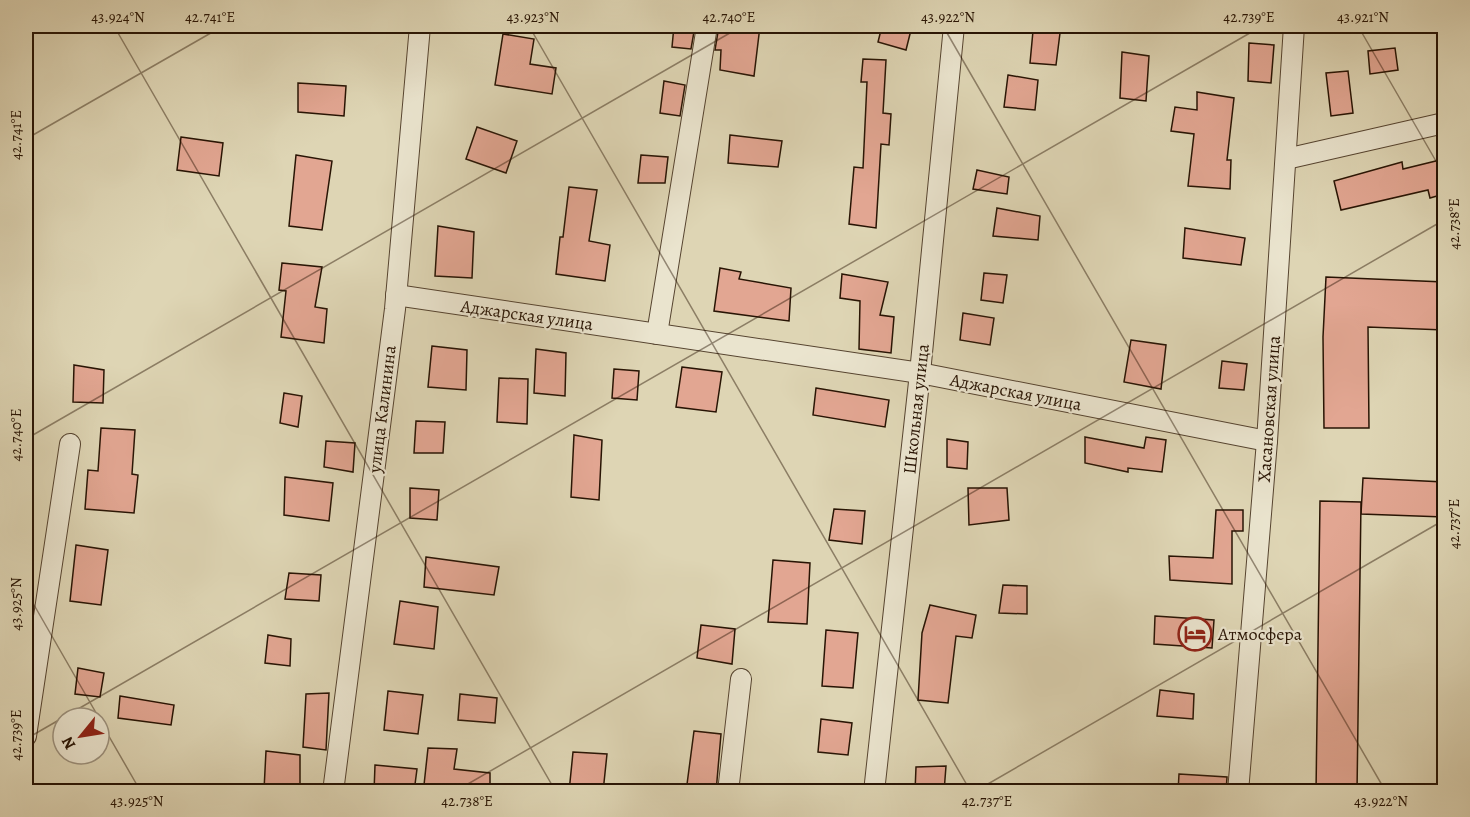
<svg xmlns="http://www.w3.org/2000/svg" width="1470" height="817" font-family="Alegreya,serif">
	<rect width="100%" height="100%" fill="#ded5b4"/>
	<filter id="stains"><feTurbulence type="fractalNoise" baseFrequency=".00333" numOctaves="4"/><feColorMatrix values="0 0 0 0 .2 0 0 0 0 .09 0 0 0 0 .02 0 0 0 .5 -.17"/></filter>
	<radialGradient id="worn" r=".72"><stop offset=".6" stop-color="#630" stop-opacity="0"/><stop offset="1" stop-color="#630" stop-opacity=".3"/></radialGradient>
	<g fill="#e2a692" stroke="#281404" stroke-width="1.5">
		<path d="M674,26H695L691,49L672,47Z"/>
		<path d="M719,26H760L754,76L720,70L721,50H715Z"/>
		<path d="M882,26H912L906,50L878,42Z"/>
		<path d="M1033,31L1060,33L1056,65L1030,63Z"/>
		<path d="M503,34L534,39L530,64L556,68L552,94L495,85Z"/>
		<path d="M1249,43L1274,45L1271,83L1248,81Z"/>
		<path d="M1395,48L1398,70L1370,74L1368,51Z"/>
		<path d="M1122,52L1149,56L1146,101L1120,98Z"/>
		<path d="M863,59L886,60L883,113L891,114L889,145L881,144L876,228L849,224L854,167L863,168L867,82H861Z"/>
		<path d="M1348,71L1353,113L1331,116L1326,73Z"/>
		<path d="M1008,75L1038,80L1035,110L1004,107Z"/>
		<path d="M664,81L685,85L680,116L660,113Z"/>
		<path d="M298,83L346,86L344,116L298,112Z"/>
		<path d="M1197,92L1234,98L1227,160H1231L1230,189L1188,186L1194,134L1171,131L1175,107L1197,110Z"/>
		<path d="M477,127L517,141L506,173L466,159Z"/>
		<path d="M730,135L782,141L778,167L728,163Z"/>
		<path d="M181,137L223,143L219,176L177,170Z"/>
		<path d="M296,155L332,161L322,230L289,226Z"/>
		<path d="M641,155L668,157L665,183H638Z"/>
		<path d="M1444,159V194L1430,198L1428,190L1341,210L1334,181L1402,162L1403,169Z"/>
		<path d="M977,170L1009,177L1007,194L973,189Z"/>
		<path d="M569,187L597,190L589,241L610,245L605,281L556,274L560,237H563Z"/>
		<path d="M997,208L1040,216L1038,240L993,236Z"/>
		<path d="M438,226L474,232L472,278L435,276Z"/>
		<path d="M1185,228L1245,238L1241,265L1183,258Z"/>
		<path d="M282,263L322,267L315,307L327,309L324,343L281,337L286,291L279,290Z"/>
		<path d="M720,268L741,272L739,279L791,288L789,321L714,311Z"/>
		<path d="M984,273L1007,275L1003,303L981,300Z"/>
		<path d="M842,274L888,282L880,315L894,317L891,353L859,349L860,301L840,298Z"/>
		<path d="M1326,277L1444,282V330L1368,327L1369,428H1324L1323,337Z"/>
		<path d="M963,313L994,318L990,345L960,340Z"/>
		<path d="M1131,340L1166,345L1161,389L1124,382Z"/>
		<path d="M432,346L467,350L466,390L428,387Z"/>
		<path d="M536,349L566,353L565,396L534,393Z"/>
		<path d="M1222,361L1247,364L1244,390L1219,388Z"/>
		<path d="M74,365L104,370L103,403L73,402Z"/>
		<path d="M682,367L722,372L716,412L676,407Z"/>
		<path d="M614,369L639,371L637,400L612,398Z"/>
		<path d="M499,378L528,379L527,424L497,422Z"/>
		<path d="M816,388L889,400L885,427L813,415Z"/>
		<path d="M284,393L302,396L298,427L280,423Z"/>
		<path d="M416,421L445,422L443,453H414Z"/>
		<path d="M101,428L135,430L132,474L138,475L134,513L85,509L88,470L98,471Z"/>
		<path d="M574,435L602,440L599,500L571,497Z"/>
		<path d="M1085,437L1144,448L1146,437L1166,440L1162,472L1128,468V472L1085,463Z"/>
		<path d="M947,439L968,442L967,469L947,467Z"/>
		<path d="M326,441L355,443L353,472L324,467Z"/>
		<path d="M285,477L333,483L329,521L284,515Z"/>
		<path d="M1363,478L1444,482V517L1361,514Z"/>
		<path d="M410,488L439,490L437,520L410,518Z"/>
		<path d="M968,488H1007L1009,520L969,525Z"/>
		<path d="M1320,501L1361,502L1357,792H1316Z"/>
		<path d="M834,509L865,511L862,544L829,540Z"/>
		<path d="M1216,510H1243V531H1232V584L1170,580L1169,556L1213,558Z"/>
		<path d="M76,545L108,550L101,605L70,601Z"/>
		<path d="M426,557L499,567L494,595L424,587Z"/>
		<path d="M773,560L810,563L807,624L768,622Z"/>
		<path d="M289,573L321,575L319,601L285,599Z"/>
		<path d="M1003,585L1027,586V614L999,613Z"/>
		<path d="M400,601L438,607L434,649L394,644Z"/>
		<path d="M930,605L976,615L972,638L956,636L948,703L918,700L922,633Z"/>
		<path d="M1155,616L1214,620L1212,648L1154,644Z"/>
		<path d="M701,625L735,629L732,664L697,658Z"/>
		<path d="M826,630L858,633L853,688L822,686Z"/>
		<path d="M268,635L291,639L290,666L265,663Z"/>
		<path d="M78,668L104,673L100,697L75,694Z"/>
		<path d="M1160,690L1194,694L1193,719L1157,716Z"/>
		<path d="M388,691L423,695L418,734L384,730Z"/>
		<path d="M329,693L326,750L303,747L306,694Z"/>
		<path d="M460,694L497,698L495,723L458,720Z"/>
		<path d="M120,696L174,705L171,725L118,718Z"/>
		<path d="M821,719L852,723L848,755L818,752Z"/>
		<path d="M694,731L721,734L716,792H686Z"/>
		<path d="M428,748L457,749L454,769L490,773V792H462L463,788L424,785Z"/>
		<path d="M266,751L300,755V792L264,790Z"/>
		<path d="M573,752L607,754L603,792H569Z"/>
		<path d="M375,765L417,769L414,792H374Z"/>
		<path d="M946,766L944,792H915L916,767Z"/>
		<path d="M1179,774L1227,777L1226,792H1178Z"/>
	</g>
	<g fill="none" stroke-linecap="round" stroke-linejoin="round">
		<defs>
			<g id="street">
				<path d="M1286,159L1444,123"/>
				<path d="M396,295L920,373L1267,441"/>
				<path d="M657,334L707,26"/>
				<path d="M26,736L70,444"/>
				<path d="M333,792L395,309L420,26"/>
				<path d="M728,792L741,679"/>
				<path d="M874,792L920,373L954,26"/>
				<path d="M1238,792L1267,441L1294,26"/>
			</g>
		</defs>
		<use href="#street" stroke="#564430" stroke-width="22"/>
		<use href="#street" stroke="#eae4ce" stroke-width="20"/>
	</g>
	<path fill="none" stroke="#281404" stroke-width="1.5" stroke-opacity="0.45" d="M114,26L556,792M529,26L971,792M943,26L1386,792M1358,26L1444,175M26,139L223,26M26,439L742,26M26,591L99,718M99,719L141,792M26,739L1262,26M454,792L1444,220M974,792L1444,520"/>
	<defs>
		<symbol id="hotel-ring" viewBox="-11 -11 22 22"><circle r="9.5" fill="#eae4ce" stroke="#8f2418" stroke-width="1.5"/><path d="M-6-4.5h1.5V1H6V5H4.5V3h-9V5H-6ZM-4 0a1.8 1.8 0 1 1 3.6 0ZM.5 0V-2.5h3Q6-2.5 6 0Z" fill="#8f2418"/></symbol>
	</defs>
	<g fill-rule="evenodd">
		<use href="#hotel-ring" x="1176" y="615" width="38" height="38"/>
	</g>
	<g text-anchor="middle" stroke-width="4.5" stroke-linejoin="round" paint-order="stroke">
		<g font-size="18" fill="#281404" stroke="#eae4ce">
			<text transform="translate(527 315) rotate(8)" y="6">Аджарская улица</text>
			<text transform="translate(1016 392) rotate(11)" y="6">Аджарская улица</text>
			<text transform="translate(382 409) rotate(-83)" y="6">улица Калинина</text>
			<text transform="translate(916 409) rotate(-84)" y="6">Школьная улица</text>
			<text transform="translate(1269 409) rotate(-86)" y="6">Хасановская улица</text>
		</g>
		<g font-size="18" fill="#281404" stroke="#eae4ce" text-anchor="start">
			<text x="1218" y="640">Атмосфера</text>
		</g>
	</g>
	<rect width="1470" height="817" fill="none" stroke="#ded5b4" stroke-width="66"/>
	<g transform="translate(81 736) rotate(240)"><circle r="28" fill="#eae4ce" stroke="#9c917d" stroke-width="1.5"/>
	<path d="M0-4.5L10 22L0 15L-10 22Z" fill="#8f2418"/>
	<text y="-9" font-size="16" font-weight="bold" text-anchor="middle" fill="#281404">N</text>
	</g>
	<rect x="33" y="33" width="1404" height="751" fill="none" stroke="#281404" stroke-width="2"/>
	<g font-size="15" text-anchor="middle" fill="#281404">
		<text x="118" y="22">43.924°N</text>
		<text x="210" y="22">42.741°E</text>
		<text x="533" y="22">43.923°N</text>
		<text x="729" y="22">42.740°E</text>
		<text x="948" y="22">43.922°N</text>
		<text x="1249" y="22">42.739°E</text>
		<text x="1363" y="22">43.921°N</text>
		<text transform="translate(16 135) rotate(-90)" y="5">42.741°E</text>
		<text transform="translate(1454 224) rotate(-90)" y="5">42.738°E</text>
		<text transform="translate(16 435) rotate(-90)" y="5">42.740°E</text>
		<text transform="translate(1454 524) rotate(-90)" y="5">42.737°E</text>
		<text transform="translate(16 604) rotate(-90)" y="5">43.925°N</text>
		<text transform="translate(16 735) rotate(-90)" y="5">42.739°E</text>
		<text x="137" y="806">43.925°N</text>
		<text x="467" y="806">42.738°E</text>
		<text x="987" y="806">42.737°E</text>
		<text x="1381" y="806">43.922°N</text>
	</g>
	<rect width="100%" height="100%" filter="url(#stains)"/>
	<rect width="100%" height="100%" fill="url(#worn)"/>
</svg>
